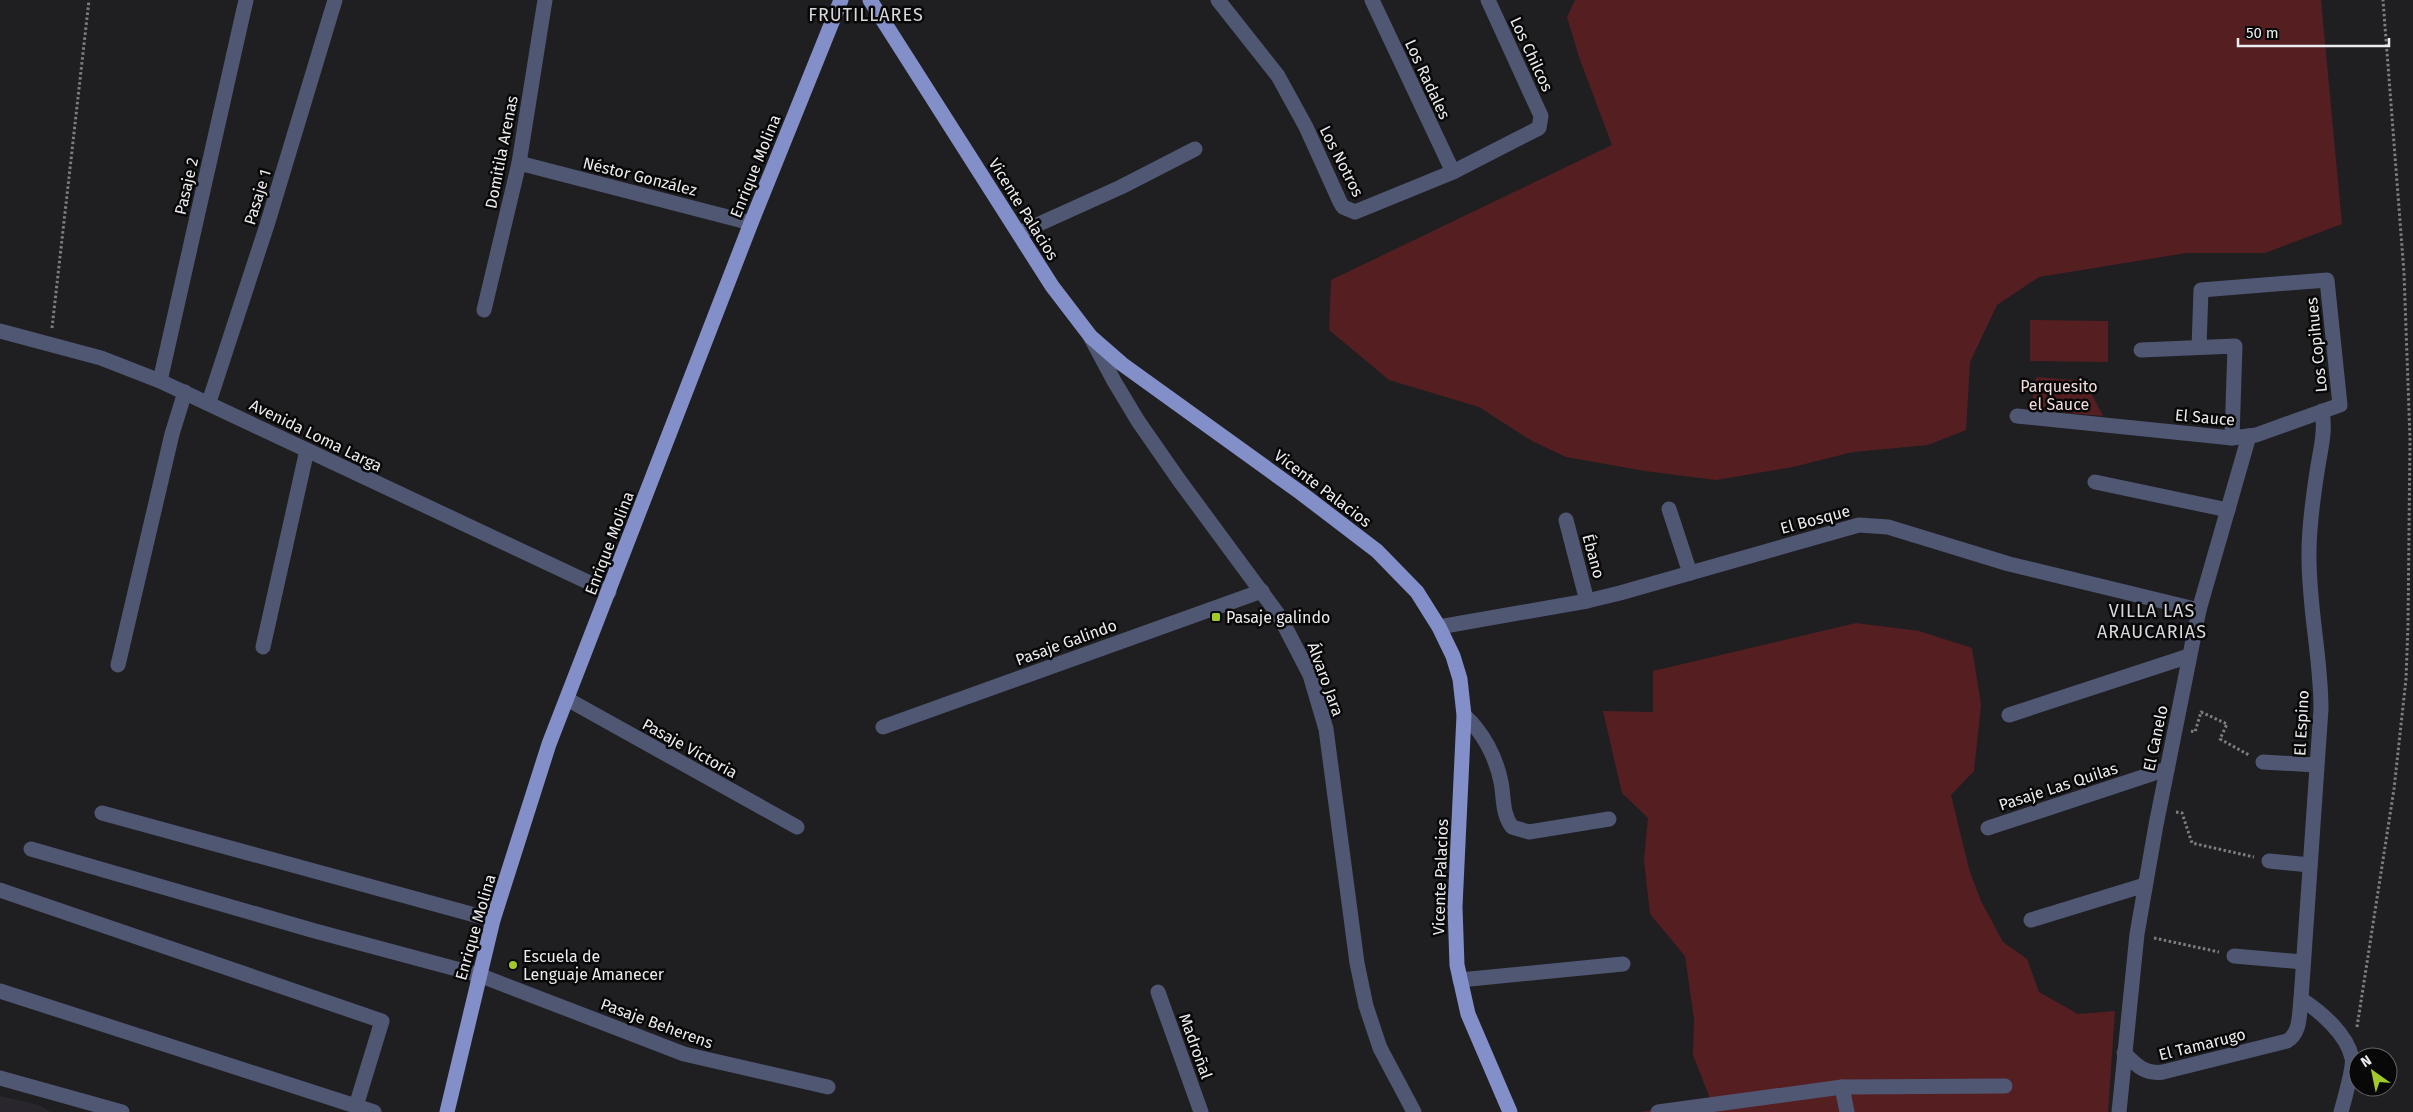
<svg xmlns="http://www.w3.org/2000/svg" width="2413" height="1112" font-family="'Fira Sans',sans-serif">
	<rect width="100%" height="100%" fill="#1f1e21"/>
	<path fill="#2a262e" d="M0,1096L39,1105L51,1112H0Z"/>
	<g fill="#551f22">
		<path d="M1575,0H2321L2342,224L2265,253H2186L2039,277L1997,305L1970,362L1966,430L1928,445L1853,452L1793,467L1716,480L1645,471L1566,457L1532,441L1479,407L1389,380L1329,330L1331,280L1612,145L1579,57L1567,17Z"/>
		<path d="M2030,320L2108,321V362L2030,361Z"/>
		<path d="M2036,377L2085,381L2103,416L2031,410Z"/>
		<path d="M1856,623L1919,631L1972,648L1981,705L1974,771L1951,795L1969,869L1981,901L2003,942L2027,959L2039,992L2078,1014L2115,1011L2108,1112H1640L1711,1101L1693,1055L1694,1019L1685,956L1650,914L1644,860L1648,818L1622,793L1603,711L1653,712V671Z"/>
	</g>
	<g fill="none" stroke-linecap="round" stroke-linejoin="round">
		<g stroke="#7e7d80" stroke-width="3" stroke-dasharray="2.5 2.5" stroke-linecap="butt">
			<path d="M52,328L89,0"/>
			<path d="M2191,731L2195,732L2201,712L2227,724L2220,739L2249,755"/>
			<path d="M2176,812L2182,813L2192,843L2254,857"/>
			<path d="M2154,938L2219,952"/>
			<path d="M2357,1027L2394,789L2406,679L2408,625L2410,439L2404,273L2383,0"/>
		</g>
		<g stroke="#505773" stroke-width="15">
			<path d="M1218,0L1278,76L1306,127L1340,202L1343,207L1355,212L1453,172L1539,128L1541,116L1488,0"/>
			<path d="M1372,0L1453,172"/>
			<path d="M519,163L751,223"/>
			<path d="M1019,233L1121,187L1195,149"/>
			<path d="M484,310L519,163L545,0"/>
			<path d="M0,331L101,358L160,381L609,592"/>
			<path d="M1091,338L1114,381L1138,421L1179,480L1280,617L1310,675L1326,729L1357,963L1366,1006L1380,1048L1414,1112"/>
			<path d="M2141,350L2235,346L2232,438"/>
			<path d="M160,381L246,0"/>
			<path d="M209,402L267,225L335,0"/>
			<path d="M2017,416L2232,438L2256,435L2340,405L2327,280L2201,290L2199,347"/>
			<path d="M2095,482L2228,510"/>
			<path d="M1669,509L1690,573"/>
			<path d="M1566,520L1587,601"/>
			<path d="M1439,627L1587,601L1620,593L1859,525L1888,527L2009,564L2199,610"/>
			<path d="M263,647L307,450"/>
			<path d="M118,665L172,434L185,392"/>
			<path d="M567,699L797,827"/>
			<path d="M1464,715C1483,732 1496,757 1501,782C1504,797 1502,814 1512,827L1529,832L1609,819"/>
			<path d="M2009,715L2189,656"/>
			<path d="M883,727L1262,591"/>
			<path d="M2263,762L2316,765"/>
			<path d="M102,813L493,920"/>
			<path d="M1988,828L2167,769"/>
			<path d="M31,849L315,931L479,975L684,1054L828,1087"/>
			<path d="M2269,861L2310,865"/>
			<path d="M0,890L382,1021L356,1106"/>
			<path d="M2031,920L2145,885"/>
			<path d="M2234,956L2303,962"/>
			<path d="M1460,980L1623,964"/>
			<path d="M0,991L374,1112"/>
			<path d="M1158,992L1201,1112"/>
			<path d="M2301,999C2320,1011 2347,1034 2352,1058C2354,1066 2344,1101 2341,1112"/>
			<path d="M2124,1053C2136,1065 2145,1075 2163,1072L2287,1041C2301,1033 2299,1014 2301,999L2321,709C2321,656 2308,605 2309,552C2309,525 2313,498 2317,472C2320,451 2326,432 2322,411"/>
			<path d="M0,1078L122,1112"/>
			<path d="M1842,1087L1847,1112"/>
			<path d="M1658,1112L1842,1087L2005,1086"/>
			<path d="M2119,1112L2137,934L2156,825L2199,610L2249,436"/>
		</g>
		<g stroke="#828fc8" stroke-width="15">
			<path d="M870,0L1052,286L1091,337L1122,364L1301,493L1377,551L1417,592L1439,627L1453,656L1460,679L1464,715L1455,907L1457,965L1468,1014L1510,1112"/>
			<path d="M447,1112L493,920L549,744L751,223L841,0"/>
		</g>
	</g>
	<g fill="#a1c92a" stroke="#090809" stroke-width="2">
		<rect x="1211" y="612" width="10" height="10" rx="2.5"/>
		<circle cx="513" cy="965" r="5"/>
	</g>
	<g text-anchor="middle" stroke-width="5" stroke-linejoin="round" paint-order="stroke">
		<g font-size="16" fill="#ecebed" stroke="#090809">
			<text transform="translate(1532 54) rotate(65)" y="6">Los Chilcos</text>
			<text transform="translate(1428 79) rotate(65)" y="6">Los Radales</text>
			<text transform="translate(501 152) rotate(-79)" y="6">Domitila Arenas</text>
			<text transform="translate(1342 161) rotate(63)" y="6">Los Notros</text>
			<text transform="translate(755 166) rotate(-68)" y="6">Enrique Molina</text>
			<text transform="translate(640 176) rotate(14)" y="6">Néstor González</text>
			<text transform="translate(186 186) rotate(-77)" y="6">Pasaje 2</text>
			<text transform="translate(257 197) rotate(-73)" y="6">Pasaje 1</text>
			<text transform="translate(1024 209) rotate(58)" y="6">Vicente Palacios</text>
			<text transform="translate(2316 345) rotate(-96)" y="6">Los Copihues</text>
			<text transform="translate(2205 417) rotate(5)" y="6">El Sauce</text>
			<text transform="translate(316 435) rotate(26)" y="6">Avenida Loma Larga</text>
			<text transform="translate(1323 488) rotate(37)" y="6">Vicente Palacios</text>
			<text transform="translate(1815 519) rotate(-15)" y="6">El Bosque</text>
			<text transform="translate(609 543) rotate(-69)" y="6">Enrique Molina</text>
			<text transform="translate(1594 556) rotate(75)" y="6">Ébano</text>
			<text transform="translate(1066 642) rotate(-20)" y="6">Pasaje Galindo</text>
			<text transform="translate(1326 679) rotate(70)" y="6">Álvaro Jara</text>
			<text transform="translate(2301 723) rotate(-87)" y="6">El Espino</text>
			<text transform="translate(2155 738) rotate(-78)" y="6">El Canelo</text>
			<text transform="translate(690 748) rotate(29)" y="6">Pasaje Victoria</text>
			<text transform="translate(2058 786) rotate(-18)" y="6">Pasaje Las Quilas</text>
			<text transform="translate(1440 877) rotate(-88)" y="6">Vicente Palacios</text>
			<text transform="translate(475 927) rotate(-74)" y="6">Enrique Molina</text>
			<text transform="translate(657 1023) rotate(20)" y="6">Pasaje Beherens</text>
			<text transform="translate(2202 1044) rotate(-14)" y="6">El Tamarugo</text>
			<text transform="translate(1196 1046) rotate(70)" y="6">Madroñal</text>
		</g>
		<g font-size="16" fill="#f3dbdb" stroke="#090809">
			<text x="2059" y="392">Parquesito<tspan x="2059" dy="18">el Sauce</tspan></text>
		</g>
		<g font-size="16" fill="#ecebed" stroke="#090809" text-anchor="start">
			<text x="1226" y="623">Pasaje galindo</text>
			<text x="523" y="962">Escuela de<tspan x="523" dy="18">Lenguaje Amanecer</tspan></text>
		</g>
		<g font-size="18" letter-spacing="1" fill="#d8d6da" stroke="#090809">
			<text x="866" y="21">FRUTILLARES</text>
			<text x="2152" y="617">VILLA LAS<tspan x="2152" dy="21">ARAUCARIAS</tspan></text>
		</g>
	</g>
	<g transform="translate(2373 1072) rotate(327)"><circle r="24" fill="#090809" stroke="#646364"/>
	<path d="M0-4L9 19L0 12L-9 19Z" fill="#a1c92a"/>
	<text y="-8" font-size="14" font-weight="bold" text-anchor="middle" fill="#ecebed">N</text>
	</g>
	<path d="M2238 38v8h151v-8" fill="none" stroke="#ecebed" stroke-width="2.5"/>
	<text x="2246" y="38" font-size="15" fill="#ecebed" stroke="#090809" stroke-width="4" paint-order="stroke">50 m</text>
</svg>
